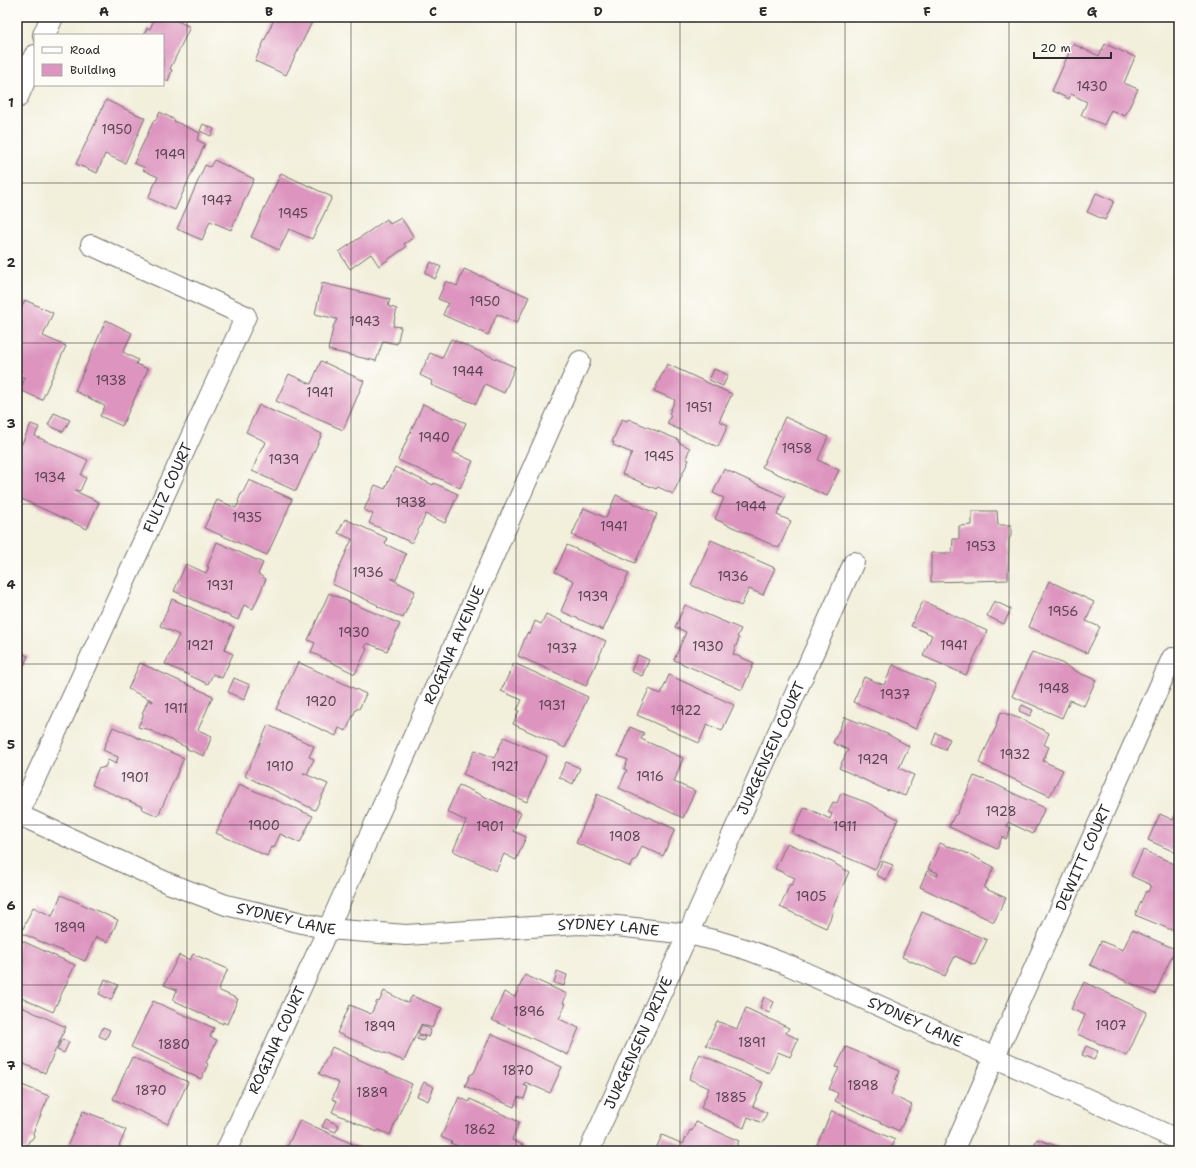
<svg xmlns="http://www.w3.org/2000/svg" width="1196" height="1168" font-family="'Shantell Sans',sans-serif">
	<rect width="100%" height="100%" fill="#fdfcf7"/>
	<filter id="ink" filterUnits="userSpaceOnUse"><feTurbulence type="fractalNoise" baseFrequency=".025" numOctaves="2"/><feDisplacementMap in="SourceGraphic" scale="8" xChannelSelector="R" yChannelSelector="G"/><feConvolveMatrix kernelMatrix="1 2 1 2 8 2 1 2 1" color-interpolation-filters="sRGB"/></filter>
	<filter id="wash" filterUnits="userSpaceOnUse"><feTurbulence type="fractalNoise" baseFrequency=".012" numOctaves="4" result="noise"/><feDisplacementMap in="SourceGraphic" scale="16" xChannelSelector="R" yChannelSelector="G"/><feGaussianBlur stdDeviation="0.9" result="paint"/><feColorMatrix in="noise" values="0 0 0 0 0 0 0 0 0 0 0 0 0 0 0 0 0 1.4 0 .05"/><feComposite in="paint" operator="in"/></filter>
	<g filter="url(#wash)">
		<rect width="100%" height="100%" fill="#f2efdb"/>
		<g id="blocks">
			<g fill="#dd94bf">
				<path d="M155,17H170L190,27L170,69L172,70L168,81L163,78V35H144L147,28L150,29Z"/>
				<path d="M275,17H306L313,20L286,75L255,61Z"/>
				<path d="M1073,44L1099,56L1105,44L1135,57L1124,83L1138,89L1125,116L1111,110L1104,125L1081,115L1087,102L1071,94L1069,99L1052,91Z"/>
				<path d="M106,100L145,118L125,163L105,154L97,173L76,164Z"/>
				<path d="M160,112L175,120L174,121L200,133L197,140L205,144L175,210L148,198L158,177L143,170L145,168L134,163L154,120L155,121Z"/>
				<path d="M203,124L214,129L211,136L200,131Z"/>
				<path d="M214,160L254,179L231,230L210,221L202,240L177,229L205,165L210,167Z"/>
				<path d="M281,173L332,197L312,239L289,229L279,250L251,237Z"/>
				<path d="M1096,193L1114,201L1105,220L1087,212Z"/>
				<path d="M401,218L414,237L404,244L406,247L379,266L371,254L350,269L339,252L387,219L390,224Z"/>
				<path d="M431,262L441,267L435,279L425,273Z"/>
				<path d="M464,269L529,297L517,323L497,314L488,335L443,315L448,303L438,299L446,281L457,286Z"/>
				<path d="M322,283L390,299L388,306L397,309L393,326L401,327L397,344L383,341L376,361L328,350L334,324H335L337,319L315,314Z"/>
				<path d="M25,300L53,313L43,336L66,346L42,400L20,390L25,378L17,375V317Z"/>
				<path d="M106,320L132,333L123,352L138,360L136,364L148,369L122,426L100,416L105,406L75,391Z"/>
				<path d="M451,339L515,367L504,393L485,384L476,404L431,385L432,381L420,375L430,353L442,358Z"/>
				<path d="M321,361L364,381L343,430L276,401L289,374L311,384Z"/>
				<path d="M667,364L732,394L719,421L728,425L718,447L667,424L671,415L669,414L675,400L654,391Z"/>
				<path d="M714,369L728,375L723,386L709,380Z"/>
				<path d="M423,404L466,423L453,452L473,461L460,488L398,460Z"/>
				<path d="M259,405L300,423L322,434L296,491L252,471L262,447H264L266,442L246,432Z"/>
				<path d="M54,413L70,420L63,432L48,425Z"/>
				<path d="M785,417L828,437L818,460L839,470L827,496L762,467Z"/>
				<path d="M622,419L627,421L628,419L679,440L678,442L690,448L686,458L689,460L673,494L658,487L656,489L622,474L632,453L613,445L614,442H612Z"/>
				<path d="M31,424L39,427L35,436L88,460L81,475L86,478L80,491L75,490V491L99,502L87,529L17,497V454Z"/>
				<path d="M395,467L433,485L434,483L458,494L445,523L426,514L412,543L369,523L373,514L364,510L375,485L385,489Z"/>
				<path d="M724,469L785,497L777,515L791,521L779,548L715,519L724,498L713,493Z"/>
				<path d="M249,480L292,499L285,517L284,518L267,555L204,528L217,500L236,508L239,502L238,501L241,494H242Z"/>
				<path d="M616,495L657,514L635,563L572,535L584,508L606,518Z"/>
				<path d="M972,511H997L998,525H1011V536L1009,539L1008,580L931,582V553H952L953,539H959V526L972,525Z"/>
				<path d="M345,519L387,538L385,544L406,554L396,580L392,578L391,579L415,591L403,618L377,606L378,605L332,584L352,539L338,533Z"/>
				<path d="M711,540L775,568L763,595L749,589L741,606L691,585Z"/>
				<path d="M217,542L263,563L258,574L266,579L253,609L244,605L238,620L174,591L186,564L206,573L209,567H207Z"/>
				<path d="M567,545L629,573L603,630L561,611L574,581L555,572Z"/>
				<path d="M1049,581L1094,602L1086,621L1100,627L1087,653L1029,627Z"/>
				<path d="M329,593L400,624L387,651L367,643L365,648L367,649L355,674L311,652L315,643L308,640Z"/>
				<path d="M172,599L234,627L224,650L233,654L222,678L213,674L208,684L165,664L179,635L160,626Z"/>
				<path d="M923,601L987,631L966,675L923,656L932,635L911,626Z"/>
				<path d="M994,601L1011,609L1004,624L987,616Z"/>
				<path d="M685,605L741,629L737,637L739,638L733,654L754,663L742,690L674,660L686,632L675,627Z"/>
				<path d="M546,614L606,641L586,686L518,656L527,633L530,634L535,621L541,624Z"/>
				<path d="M17,651L28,656L17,680Z"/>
				<path d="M1032,652L1056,660L1079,673L1096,680L1084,706L1070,700L1062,718L1012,696Z"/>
				<path d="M638,655L649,660L642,676L631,671Z"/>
				<path d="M298,662L366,694L359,709H356L346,731L339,728L336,736L276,709Z"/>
				<path d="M140,663L213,696L198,730L212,736L204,756L187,749L188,748L145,728V729L138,727L144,714H142L148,700L153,702V701L128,689Z"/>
				<path d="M514,663L588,697L565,748L513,724L519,711L517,710L522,700L501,691Z"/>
				<path d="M893,665L936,684L916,729L853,702L864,677L884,685Z"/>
				<path d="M669,675L734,705L722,731L707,724L699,743L637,715L649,689L661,694Z"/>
				<path d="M234,678L250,685L244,700L228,692Z"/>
				<path d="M1022,705L1033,710L1030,716L1019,711Z"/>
				<path d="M1001,712L1024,720L1049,733L1044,745L1049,747L1043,761L1063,770L1050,796L979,763L997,725L996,724Z"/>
				<path d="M845,717L887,734L909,746L899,768L914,775L905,796L889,790L888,791L839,768L848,750L833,743Z"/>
				<path d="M268,725L314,746L309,757L314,759L307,774L303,773L328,784L315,810L245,776Z"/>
				<path d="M113,727L184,758L158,816L142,809L143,807L92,785L98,769L105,767L108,760L116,764L118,757L103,750Z"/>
				<path d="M630,727L644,733L641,739L683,758L674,782L695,791L683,818L619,788L627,770L624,769L628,760L618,756Z"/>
				<path d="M936,733L950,739L945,750L932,744Z"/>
				<path d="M504,737L547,756L527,802L463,774L475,750L494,758Z"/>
				<path d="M566,762L580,768L573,784L559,777Z"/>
				<path d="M974,776L995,784L1019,796L1045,808L1033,834L1008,822L1007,826L1011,828L1006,839L1002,837L997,849L949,827L954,816L957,814Z"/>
				<path d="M239,784L313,816L300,843L280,834L274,848L271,847L267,856L216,833Z"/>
				<path d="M459,785L521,813L513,831L526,837L516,860L504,854L496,871L453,851L466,821L447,812Z"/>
				<path d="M841,793L868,803L898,819L875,870L792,833L805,807L830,819L832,814L828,812L833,802L837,803Z"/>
				<path d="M597,794L675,829L663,856L642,846L636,860H634L631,867L576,843Z"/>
				<path d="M1179,808V854L1148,840L1160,814L1173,820Z"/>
				<path d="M787,843L832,862L849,872L832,909L833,912L826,928L780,907L790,884L792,885L795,878L775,869Z"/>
				<path d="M940,843L949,847V846L971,855L994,867L984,888L1006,898L994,922L920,887L927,871L937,876L938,873L928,869Z"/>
				<path d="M1143,850L1179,866V933L1135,915L1146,891L1148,892L1151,885L1131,876Z"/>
				<path d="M882,861L893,865L886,880L876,875Z"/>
				<path d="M61,895L118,920L108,942L96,937L85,961L21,933L33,907L52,916Z"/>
				<path d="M922,912L987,940L975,965L955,956L945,976L902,957Z"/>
				<path d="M1132,930L1175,949L1155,994L1090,965L1101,941L1123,950Z"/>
				<path d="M18,939L75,965L53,1012L17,996Z"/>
				<path d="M193,954L228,969L218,990L238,999L227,1024L223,1022V1024L173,1000L177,990L164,985L179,955L190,960Z"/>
				<path d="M557,971L567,975L564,986L554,983Z"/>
				<path d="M525,975L567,994L563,1003L566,1004L559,1019L579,1028L568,1055L492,1020L504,992L515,997Z"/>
				<path d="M105,979L118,985L111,1000L99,994Z"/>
				<path d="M1084,982L1147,1012L1127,1056L1077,1034L1085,1015L1071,1009Z"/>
				<path d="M384,991L408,1003L412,996L442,1008L432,1028L421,1024L404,1061L337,1033L350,1005L371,1014L377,1001L379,1002Z"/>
				<path d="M764,997L774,1002L769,1013L760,1008Z"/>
				<path d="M153,1001L214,1028L210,1037L217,1040L206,1063L208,1064L201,1079L131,1047Z"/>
				<path d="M17,1005L66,1027L45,1073L17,1061Z"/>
				<path d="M746,1008L789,1028L786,1033L798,1039L790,1057L778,1052L769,1073L706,1045L717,1021L737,1029Z"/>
				<path d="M422,1025L431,1030L428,1037L418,1033Z"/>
				<path d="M103,1027L110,1030L106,1039L99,1036Z"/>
				<path d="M491,1034L562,1067L550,1093L525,1082L523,1085L528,1087L524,1099L518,1097L514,1107L465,1086L470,1075L474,1073Z"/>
				<path d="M419,1035L425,1037L423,1041L417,1039Z"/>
				<path d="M62,1039L69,1042L64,1053L57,1050Z"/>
				<path d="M1086,1046L1098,1051L1094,1060L1082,1055Z"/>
				<path d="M332,1047L412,1084L390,1135L379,1130L377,1132L332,1112L337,1101L332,1099L339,1083L319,1074Z"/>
				<path d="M846,1047L877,1060L899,1071L896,1080H897L891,1095L912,1105L899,1131L835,1101L838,1093L829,1089L839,1068L836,1067Z"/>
				<path d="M700,1054L763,1083L753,1106L767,1113L762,1123L748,1117L744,1128L701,1108L709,1088L689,1079Z"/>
				<path d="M132,1057L188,1082L168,1124L113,1099Z"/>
				<path d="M424,1082L434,1087L428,1101L417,1096Z"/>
				<path d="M17,1083L49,1096L33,1133L34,1136L32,1139L29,1141L25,1151L17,1147Z"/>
				<path d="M459,1097L469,1102L470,1099L519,1122L512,1140L527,1147L525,1151H467L451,1143L452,1142L441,1137Z"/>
				<path d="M83,1111L104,1119L126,1130L119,1146L121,1147L119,1151H65Z"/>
				<path d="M832,1111L895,1140L890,1151H814Z"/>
				<path d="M326,1119L339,1125L336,1132L322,1127Z"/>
				<path d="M300,1120L368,1151H297L287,1147Z"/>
				<path d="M696,1122L739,1141L734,1151H655L662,1135L683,1144L690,1130L692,1131Z"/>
				<path d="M1037,1139L1059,1147L1065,1151H1032Z"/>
			</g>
		</g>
	</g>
	<g filter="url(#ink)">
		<use href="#blocks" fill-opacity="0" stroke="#717069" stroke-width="1"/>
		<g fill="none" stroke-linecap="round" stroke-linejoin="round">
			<defs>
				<g id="minor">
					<path id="s1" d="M17,814L168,883L226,905L328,929L406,935L579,924L617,926L688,934L718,941L748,950L788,965L1179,1140"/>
					<path id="s2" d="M17,818L246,316L91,245"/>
					<path id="s3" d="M226,1151L328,929L580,361"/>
					<path id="s4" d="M589,1151L688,934L854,562"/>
					<path id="s5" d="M953,1151L1172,658"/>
				</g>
				<g id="primary">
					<path d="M44,35L52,17"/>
					<path d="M17,97L35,56"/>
				</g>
			</defs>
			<use href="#minor" stroke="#717069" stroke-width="22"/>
			<use href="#primary" stroke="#717069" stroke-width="24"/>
			<use href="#minor" stroke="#fff" stroke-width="20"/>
			<use href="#primary" stroke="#fff" stroke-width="22"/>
		</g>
	</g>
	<path fill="none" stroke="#2b2b2b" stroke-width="1" stroke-opacity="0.55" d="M187,17V1151M351,17V1151M516,17V1151M680,17V1151M845,17V1151M1009,17V1151M17,183H1179M17,343H1179M17,504H1179M17,664H1179M17,825H1179M17,985H1179"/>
	<g text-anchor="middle" stroke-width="4" stroke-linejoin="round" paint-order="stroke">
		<g font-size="13" fill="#584550">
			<text x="1092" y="91">1430</text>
			<text x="117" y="134">1950</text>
			<text x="170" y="159">1949</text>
			<text x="217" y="205">1947</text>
			<text x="293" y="218">1945</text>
			<text x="485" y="306">1950</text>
			<text x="365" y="326">1943</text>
			<text x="468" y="376">1944</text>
			<text x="111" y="385">1938</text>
			<text x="320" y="397">1941</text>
			<text x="699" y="412">1951</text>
			<text x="434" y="442">1940</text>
			<text x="797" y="453">1958</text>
			<text x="659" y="461">1945</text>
			<text x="284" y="464">1939</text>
			<text x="50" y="482">1934</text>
			<text x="411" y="507">1938</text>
			<text x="751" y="511">1944</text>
			<text x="247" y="522">1935</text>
			<text x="614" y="531">1941</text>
			<text x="981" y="551">1953</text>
			<text x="368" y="577">1936</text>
			<text x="733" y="581">1936</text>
			<text x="220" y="590">1931</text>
			<text x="593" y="601">1939</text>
			<text x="1063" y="616">1956</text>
			<text x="354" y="637">1930</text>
			<text x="200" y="650">1921</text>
			<text x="954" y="650">1941</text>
			<text x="708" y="651">1930</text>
			<text x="562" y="653">1937</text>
			<text x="1054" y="693">1948</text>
			<text x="895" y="699">1937</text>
			<text x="321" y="706">1920</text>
			<text x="552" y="710">1931</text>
			<text x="176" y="713">1911</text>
			<text x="686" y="715">1922</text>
			<text x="1015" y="759">1932</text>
			<text x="873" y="764">1929</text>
			<text x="280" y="771">1910</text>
			<text x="505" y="771">1921</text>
			<text x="650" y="781">1916</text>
			<text x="135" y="782">1901</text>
			<text x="1001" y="816">1928</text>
			<text x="264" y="830">1900</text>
			<text x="490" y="831">1901</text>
			<text x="845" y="831">1911</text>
			<text x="625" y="841">1908</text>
			<text x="811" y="901">1905</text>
			<text x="70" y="932">1899</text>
			<text x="529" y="1016">1896</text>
			<text x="1111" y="1030">1907</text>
			<text x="380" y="1031">1899</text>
			<text x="752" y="1047">1891</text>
			<text x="174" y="1049">1880</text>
			<text x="518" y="1075">1870</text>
			<text x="863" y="1090">1898</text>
			<text x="151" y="1095">1870</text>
			<text x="372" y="1097">1889</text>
			<text x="731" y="1102">1885</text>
			<text x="480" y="1134">1862</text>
		</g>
		<g font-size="15" fill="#2b2b2b" stroke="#fdfcf7">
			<text dy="5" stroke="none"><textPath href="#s2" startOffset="363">FULTZ COURT</textPath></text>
			<text dy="5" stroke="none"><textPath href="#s3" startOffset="555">ROGINA AVENUE</textPath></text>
			<text dy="5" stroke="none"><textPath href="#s4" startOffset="442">JURGENSEN COURT</textPath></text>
			<text dy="5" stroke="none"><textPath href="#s5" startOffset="321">DEWITT COURT</textPath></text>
			<text dy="5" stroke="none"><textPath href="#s1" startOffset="290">SYDNEY LANE</textPath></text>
			<text dy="5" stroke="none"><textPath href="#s1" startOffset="614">SYDNEY LANE</textPath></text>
			<text dy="5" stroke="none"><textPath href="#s1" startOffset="938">SYDNEY LANE</textPath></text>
			<text dy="5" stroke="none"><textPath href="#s3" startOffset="122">ROGINA COURT</textPath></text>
			<text dy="5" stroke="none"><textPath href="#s4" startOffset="119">JURGENSEN DRIVE</textPath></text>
		</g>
	</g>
	<rect width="1196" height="1168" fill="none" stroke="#fdfcf7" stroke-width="44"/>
	<rect x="34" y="34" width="130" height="52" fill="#fdfcf7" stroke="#a9a8a5"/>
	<rect x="42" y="47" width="20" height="6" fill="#ffffff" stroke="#a9a8a5"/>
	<text x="70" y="54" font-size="12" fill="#2b2b2b">Road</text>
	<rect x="42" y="64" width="20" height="12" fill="#dd94bf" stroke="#a9a8a5"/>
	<text x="70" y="74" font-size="12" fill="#2b2b2b">Building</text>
	<path d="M1034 52v6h77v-6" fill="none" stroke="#2b2b2b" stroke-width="2"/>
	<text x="1040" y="52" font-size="12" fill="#2b2b2b" stroke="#fdfcf7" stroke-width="3" paint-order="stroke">20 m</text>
	<rect x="22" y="22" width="1152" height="1124" fill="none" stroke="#2b2b2b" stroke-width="1.5"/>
	<g font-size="13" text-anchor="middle" font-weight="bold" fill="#2b2b2b">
		<text x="104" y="16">A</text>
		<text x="269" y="16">B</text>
		<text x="433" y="16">C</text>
		<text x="598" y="16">D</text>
		<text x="763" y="16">E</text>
		<text x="927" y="16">F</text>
		<text x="1092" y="16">G</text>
		<text x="11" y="107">1</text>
		<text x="11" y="267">2</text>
		<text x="11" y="428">3</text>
		<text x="11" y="589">4</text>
		<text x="11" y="749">5</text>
		<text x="11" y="910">6</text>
		<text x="11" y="1070">7</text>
	</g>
</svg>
